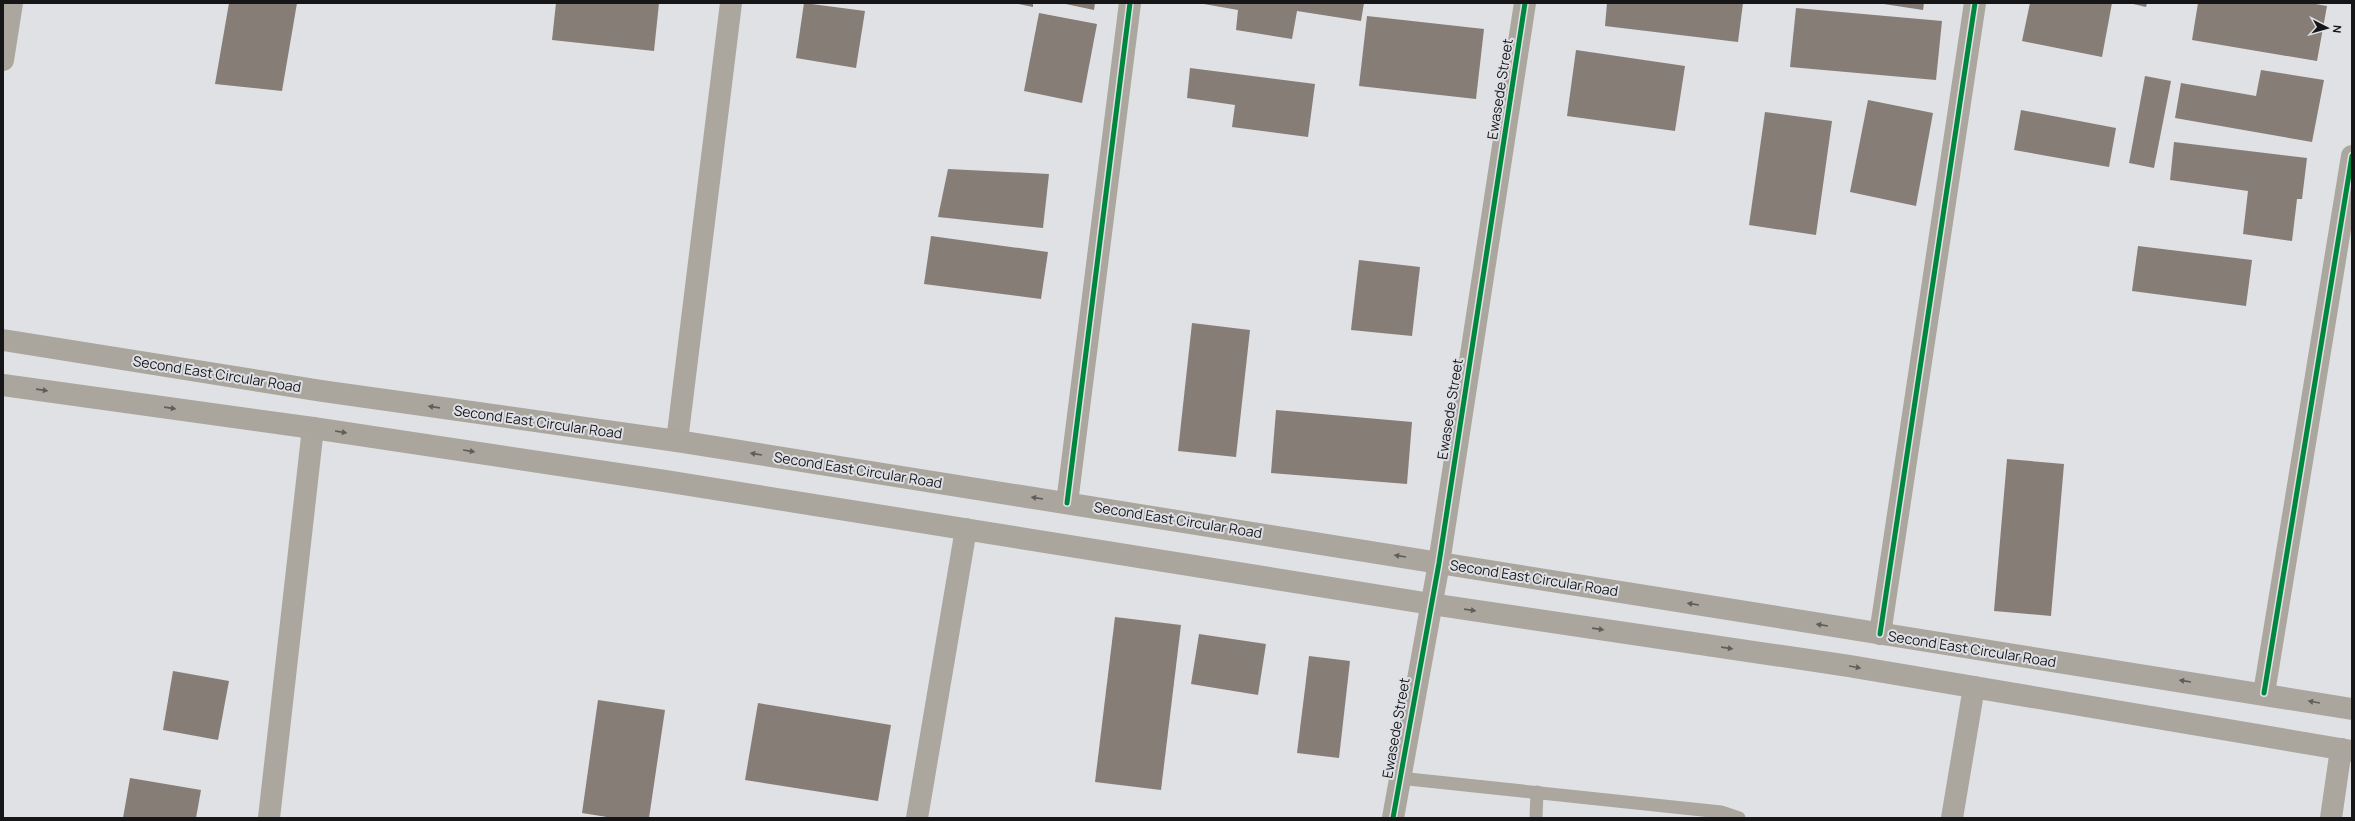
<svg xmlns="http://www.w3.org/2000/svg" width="2355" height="821" font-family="Manrope,sans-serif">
	<rect width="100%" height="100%" fill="#e0e1e4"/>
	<g fill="#867d77">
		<path d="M229,3H297L282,91L215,84Z"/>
		<path d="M556,3H659L654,51L552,40Z"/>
		<path d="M804,3L865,11L856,68L796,58Z"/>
		<path d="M1014,3H1033V7Z"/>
		<path d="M1061,3H1095L1094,10Z"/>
		<path d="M1198,3H1364L1361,21L1297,11L1292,39L1236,30L1238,10Z"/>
		<path d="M1607,3H1743L1738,42L1605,26Z"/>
		<path d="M1877,3H1924L1923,10Z"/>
		<path d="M2030,3H2112L2102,57L2022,41Z"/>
		<path d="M2129,3H2147L2146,7Z"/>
		<path d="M2198,3H2310L2327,6L2317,61L2192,40Z"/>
		<path d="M1796,8L1942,21L1936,80L1790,67Z"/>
		<path d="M1039,13L1097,24L1082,103L1024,91Z"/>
		<path d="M1367,16L1484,29L1476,99L1359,86Z"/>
		<path d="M1576,50L1685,66L1675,131L1567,116Z"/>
		<path d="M1190,68L1315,84L1308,137L1232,127L1235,105L1187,98Z"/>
		<path d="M2261,70L2324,80L2312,142L2175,118L2181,83L2256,96Z"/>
		<path d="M2145,76L2171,81L2154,168L2129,163Z"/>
		<path d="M1868,100L1933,113L1916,206L1850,192Z"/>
		<path d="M2021,110L2116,128L2109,167L2014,150Z"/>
		<path d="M1765,112L1832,121L1816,235L1749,225Z"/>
		<path d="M2174,142L2307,158L2302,199H2297L2292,241L2243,234L2248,191L2170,180Z"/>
		<path d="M948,169L1049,174L1043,228L938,217Z"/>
		<path d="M931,236L1048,252L1041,299L924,284Z"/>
		<path d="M2138,246L2252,260L2246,306L2132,291Z"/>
		<path d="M1359,260L1420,267L1412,336L1351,330Z"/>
		<path d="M1192,323L1250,330L1236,457L1178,451Z"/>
		<path d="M1276,410L1412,422L1407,484L1271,473Z"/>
		<path d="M2007,459L2064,464L2051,616L1994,611Z"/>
		<path d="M1115,617L1181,625L1161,790L1095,782Z"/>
		<path d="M1199,634L1266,644L1258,695L1191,684Z"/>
		<path d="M1309,656L1350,661L1339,758L1297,753Z"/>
		<path d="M173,671L229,681L218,740L163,730Z"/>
		<path d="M598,700L665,710L649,818H613L582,813Z"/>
		<path d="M758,703L891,725L878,801L745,780Z"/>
		<path d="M130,778L201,790L196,818H123Z"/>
	</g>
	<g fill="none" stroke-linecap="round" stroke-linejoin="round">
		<g stroke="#aba69e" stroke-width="13">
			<path d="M1399,778L1721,812L1739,818"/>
			<path d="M1536,818L1537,792"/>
		</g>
		<g stroke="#aba69e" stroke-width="22">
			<path d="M3,60L12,3"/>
			<path d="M677,441L731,3"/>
			<path d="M1067,503L1130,3"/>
			<path d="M1880,634L1975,3"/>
			<path d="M2264,693L2352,156"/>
			<path d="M269,818L313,428"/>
			<path d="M917,818L966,529"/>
			<path d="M1393,818L1439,563L1525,3"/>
			<path d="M1952,818L1974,687"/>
			<path d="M2331,818L2341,749"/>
		</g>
		<g stroke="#aaa69d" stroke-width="22">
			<path d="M3,340L322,391L677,441L2352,709"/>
			<path d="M3,385L313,428L665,481L1431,604L1849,666L2352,751"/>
		</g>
		<defs>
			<g id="cycleway">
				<path d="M1067,503L1130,3"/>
				<path d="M1880,634L1975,3"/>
				<path d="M2264,693L2352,156"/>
				<path d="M1393,818L1439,563L1525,3"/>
			</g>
		</defs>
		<use href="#cycleway" stroke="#dee0e6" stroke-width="8"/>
		<use href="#cycleway" stroke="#00873e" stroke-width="5"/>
	</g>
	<defs><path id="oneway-solid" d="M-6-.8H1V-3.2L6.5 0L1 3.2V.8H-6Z"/></defs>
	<g fill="#605e5a">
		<use href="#oneway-solid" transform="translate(42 390) rotate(8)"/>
		<use href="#oneway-solid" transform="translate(434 407) rotate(-172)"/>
		<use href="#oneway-solid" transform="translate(170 408) rotate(8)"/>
		<use href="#oneway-solid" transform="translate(341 432) rotate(9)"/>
		<use href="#oneway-solid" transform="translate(469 451) rotate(9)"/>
		<use href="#oneway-solid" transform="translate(756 454) rotate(-171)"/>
		<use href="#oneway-solid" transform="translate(1037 498) rotate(-171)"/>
		<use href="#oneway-solid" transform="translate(1400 556) rotate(-171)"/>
		<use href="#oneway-solid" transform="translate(1693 604) rotate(-171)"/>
		<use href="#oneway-solid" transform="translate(1470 610) rotate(8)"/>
		<use href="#oneway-solid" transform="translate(1822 625) rotate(-171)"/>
		<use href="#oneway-solid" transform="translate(1598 629) rotate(8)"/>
		<use href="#oneway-solid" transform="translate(1727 648) rotate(8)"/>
		<use href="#oneway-solid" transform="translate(1855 667) rotate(10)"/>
		<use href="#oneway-solid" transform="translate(2185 681) rotate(-171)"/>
		<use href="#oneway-solid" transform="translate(2314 702) rotate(-170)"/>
	</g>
	<g text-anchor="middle" stroke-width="4" stroke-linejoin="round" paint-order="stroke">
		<g font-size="14" fill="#161618" stroke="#dee0e6">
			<text transform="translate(1500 89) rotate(-81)" y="5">Ewasede Street</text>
			<text transform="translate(217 374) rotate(9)" y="5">Second East Circular Road</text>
			<text transform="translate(1450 409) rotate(-81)" y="5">Ewasede Street</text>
			<text transform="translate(538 422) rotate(8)" y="5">Second East Circular Road</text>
			<text transform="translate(858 470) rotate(9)" y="5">Second East Circular Road</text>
			<text transform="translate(1178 520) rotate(9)" y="5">Second East Circular Road</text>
			<text transform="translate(1534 578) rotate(9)" y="5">Second East Circular Road</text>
			<text transform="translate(1972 649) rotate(9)" y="5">Second East Circular Road</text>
			<text transform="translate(1396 728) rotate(-80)" y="5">Ewasede Street</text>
		</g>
	</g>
	<rect width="2355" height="821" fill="none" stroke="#161618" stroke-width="8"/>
	<g transform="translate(2327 28) rotate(96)" stroke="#dee0e6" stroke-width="3" paint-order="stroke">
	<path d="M0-3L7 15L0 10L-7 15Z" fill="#161618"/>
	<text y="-6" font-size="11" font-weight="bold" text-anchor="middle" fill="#161618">N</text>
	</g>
</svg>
